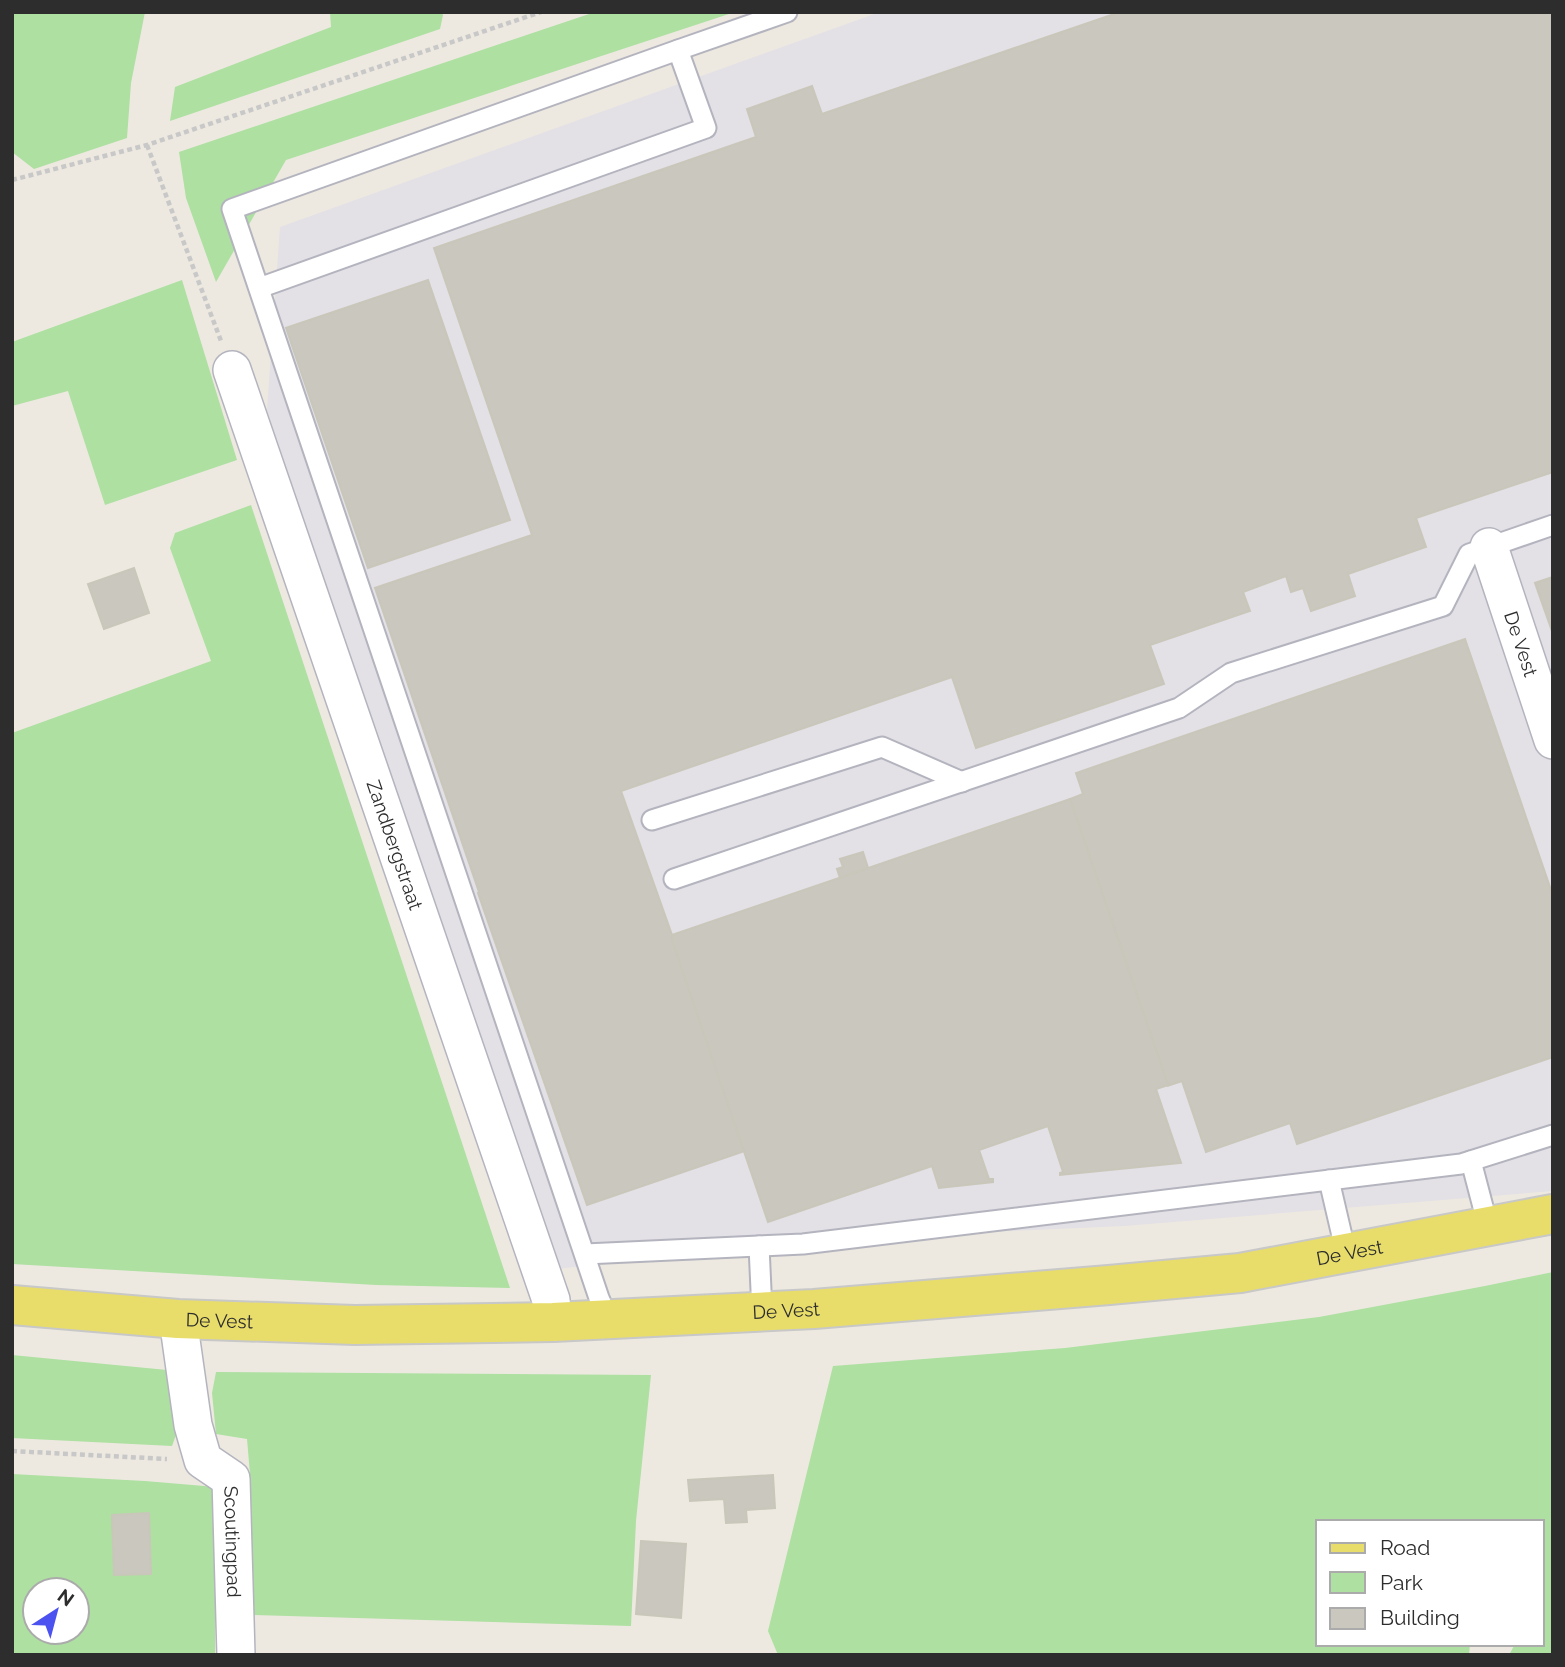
<svg xmlns="http://www.w3.org/2000/svg" width="1565" height="1667" font-family="Raleway,sans-serif">
	<rect width="100%" height="100%" fill="#ede9e0"/>
	<path fill="#e3e0e6" d="M880,12H1553V1191L1124,1226L791,1241L541,1271L267,410L280,227Z"/>
	<g fill="#ade0a1" fill-rule="evenodd">
		<path d="M12,12H145L131,83L127,138L34,169L12,152Z"/>
		<path d="M330,12H441L443,15L440,29L170,121L175,87L331,27Z"/>
		<path d="M595,12H735L286,160L216,282L186,198L179,152Z"/>
		<path d="M182,280L237,460L105,505L68,391L12,406V342Z"/>
		<path d="M251,505L510,1288L376,1285L12,1264V733L211,661L170,548L175,533Z"/>
		<path d="M1553,1272V1655H1509L1515,1644H1542V1522H1318V1644H1470L1469,1655H778L768,1631L833,1366L1065,1348L1319,1317L1485,1286Z"/>
		<path d="M12,1355L167,1370L175,1430L177,1432L172,1446L12,1438Z"/>
		<path d="M216,1372L651,1375L636,1521L631,1626L253,1615L250,1474L247,1439L216,1434L212,1393Z"/>
		<path d="M12,1474L145,1481L216,1487L215,1655H12ZM35,1590H77V1632H35Z"/>
	</g>
	<g fill="#c9c7be" stroke="#c9c6ba" stroke-width="2">
		<path d="M1120,12H1553V472L1416,518L1426,547L1348,574L1355,596L1311,611L1303,588L1291,592L1286,576L1243,592L1250,611L1150,645L1164,684L976,748L952,677L621,791L672,935L673,943L745,1151L587,1205L478,893L479,892L375,588L532,535L434,248L756,137L747,109L812,86L822,114Z"/>
		<path d="M428,280L510,520L368,568L286,328Z"/>
		<path d="M134,568L149,613L104,629L88,584Z"/>
		<path d="M1553,577V634L1535,583Z"/>
		<path d="M1465,639L1553,896V1057L1297,1144L1290,1123L1206,1152L1182,1081L1167,1086L1168,1085L1070,799L1083,794L1076,773Z"/>
		<path d="M1070,799L1168,1085L1156,1089L1181,1163L1060,1175V1173L1063,1172L1048,1126L979,1150L989,1179H993V1182L939,1188L932,1166L768,1222L673,943L672,935Z"/>
		<path d="M863,852L868,868L840,878L837,869L843,867L840,859Z"/>
		<path d="M773,1475L775,1508L746,1510L747,1522L726,1523L724,1499L690,1501L688,1480Z"/>
		<path d="M149,1513L151,1574L114,1575L112,1515Z"/>
		<path d="M641,1541L686,1544L681,1618L636,1614Z"/>
	</g>
	<g fill="none" stroke-linecap="round" stroke-linejoin="round">
		<defs>
			<g id="lane">
				<path d="M678,50L787,12"/>
				<path d="M259,288L706,128L678,50L232,209L599,1298L608,1319"/>
				<path d="M652,820L882,747L962,782"/>
				<path d="M674,879L1179,708L1231,673L1443,606L1469,554L1553,525"/>
				<path d="M1471,1161L1488,1226"/>
				<path d="M1329,1180L1346,1253"/>
				<path d="M759,1246L762,1312"/>
				<path d="M585,1254L803,1244L1461,1164L1553,1135"/>
			</g>
			<g id="street">
				<path id="s1" d="M232,370L551,1300L553,1322"/>
				<path id="s2" d="M1489,547L1553,740"/>
				<path id="s3" d="M178,1319L193,1425L203,1460L231,1479L236,1655"/>
			</g>
			<g id="primary">
				<path id="s4" d="M12,1305L178,1319L355,1325L553,1322L814,1309L1109,1285L1240,1273L1553,1214"/>
			</g>
		</defs>
		<use href="#lane" stroke="#b4b4bf" stroke-width="23"/>
		<use href="#street" stroke="#b4b4bf" stroke-width="40"/>
		<use href="#primary" stroke="#c8c8c8" stroke-width="42"/>
		<g stroke="#c8c8c8" stroke-width="4.5" stroke-dasharray="5 3.5" stroke-linecap="butt">
			<path d="M147,145L221,341"/>
			<path d="M12,180L147,145L541,12"/>
			<path d="M12,1451L167,1459"/>
		</g>
		<use href="#lane" stroke="#fff" stroke-width="19"/>
		<use href="#street" stroke="#fff" stroke-width="37"/>
		<use href="#primary" stroke="#e8dd6a" stroke-width="38"/>
	</g>
	<g text-anchor="middle" stroke-width="7" stroke-linejoin="round" paint-order="stroke">
		<g font-size="19" fill="#2d2d2d" stroke="#fff">
			<text dy="7" stroke="none"><textPath href="#s2" startOffset="102">De Vest</textPath></text>
			<text dy="7" stroke="none"><textPath href="#s1" startOffset="502">Zandbergstraat</textPath></text>
			<text dy="7" stroke="none"><textPath href="#s4" startOffset="1342">De Vest</textPath></text>
			<text dy="7" stroke="none"><textPath href="#s4" startOffset="775">De Vest</textPath></text>
			<text dy="7" stroke="none"><textPath href="#s4" startOffset="208">De Vest</textPath></text>
			<text dy="7" stroke="none"><textPath href="#s3" startOffset="240">Scoutingpad</textPath></text>
		</g>
	</g>
	<rect width="1565" height="1667" fill="none" stroke="#2d2d2d" stroke-width="28"/>
	<rect x="1316" y="1520" width="228" height="126" fill="#ffffff" stroke="#ababab" stroke-width="2"/>
	<rect x="1330" y="1543" width="35" height="10" fill="#e8dd6a" stroke="#ababab" stroke-width="2"/>
	<text x="1380" y="1555" font-size="21" fill="#2d2d2d">Road</text>
	<rect x="1330" y="1572" width="35" height="21" fill="#ade0a1" stroke="#ababab" stroke-width="2"/>
	<text x="1380" y="1590" font-size="21" fill="#2d2d2d">Park</text>
	<rect x="1330" y="1608" width="35" height="21" fill="#c9c7be" stroke="#ababab" stroke-width="2"/>
	<text x="1380" y="1625" font-size="21" fill="#2d2d2d">Building</text>
	<g transform="translate(56 1611) rotate(36)"><circle r="33" fill="#ffffff" stroke="#ababab" stroke-width="2"/>
	<path d="M0-5L12 26L0 18L-12 26Z" fill="#4c52ef"/>
	<text y="-10" font-size="19" font-weight="bold" text-anchor="middle" fill="#2d2d2d">N</text>
	</g>
</svg>
